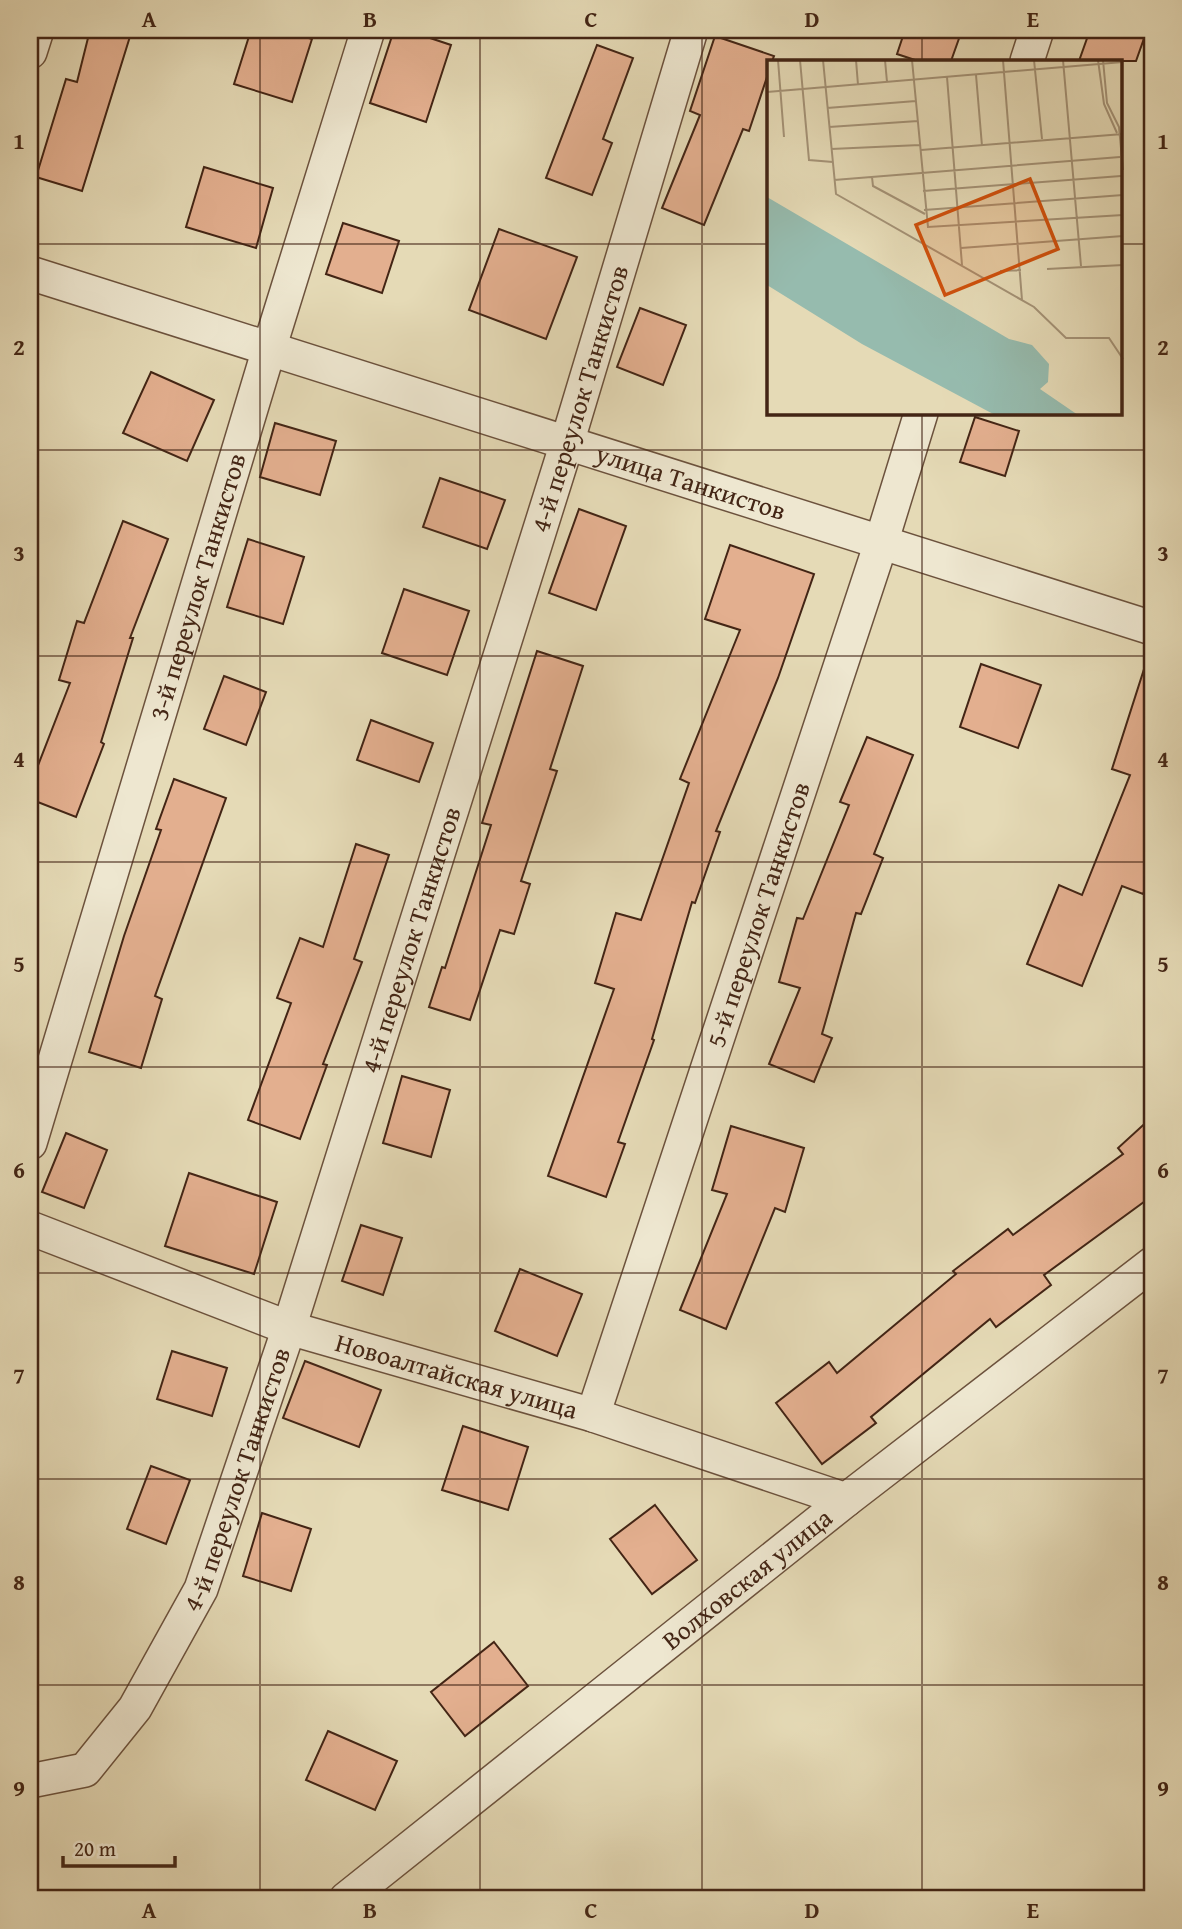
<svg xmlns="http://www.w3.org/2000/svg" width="1182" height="1929" font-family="'Gentium Book Plus',serif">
	<rect width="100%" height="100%" fill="#e5dab6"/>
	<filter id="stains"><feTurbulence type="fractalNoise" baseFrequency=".00286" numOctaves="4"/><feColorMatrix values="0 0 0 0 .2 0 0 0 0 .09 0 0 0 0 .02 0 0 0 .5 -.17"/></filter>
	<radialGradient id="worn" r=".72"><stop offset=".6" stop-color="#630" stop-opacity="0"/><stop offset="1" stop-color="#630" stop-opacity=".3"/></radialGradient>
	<g fill="#e3af8f" stroke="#432515" stroke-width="2">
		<path d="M90,30H132L82,191L36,177L66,79L77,82Z"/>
		<path d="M251,30H283L312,39L292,102L234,84Z"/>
		<path d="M394,30H406L451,45L426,122L370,103Z"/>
		<path d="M905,30H962L951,61H918L897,54Z"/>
		<path d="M1090,30H1147L1136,61H1079Z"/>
		<path d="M715,36L774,56L772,61H769V71L749,131L743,129L704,225L662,208L700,115L690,111Z"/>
		<path d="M597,45L633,58L603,139L612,143L592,195L546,178Z"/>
		<path d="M204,167L273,188L256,248L186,227Z"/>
		<path d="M343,223L399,241L382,293L326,274Z"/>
		<path d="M499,229L577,257L546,339L469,310Z"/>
		<path d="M640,308L686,325L663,385L617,367Z"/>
		<path d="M151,372L214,400L187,461L123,433Z"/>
		<path d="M975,417L1019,431L1005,476L960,462Z"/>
		<path d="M275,423L336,441L320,495L260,477Z"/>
		<path d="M440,478L505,500L487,549L423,527Z"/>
		<path d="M579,509L626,526L596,610L549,593Z"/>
		<path d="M123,521L168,539L130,638H133L101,742L104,744L76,817L30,799V786L70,683L59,680L77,621L84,623Z"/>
		<path d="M248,539L304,557L283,624L227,607Z"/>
		<path d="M730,545L814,574L778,678L716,831L720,832L695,903L692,902L652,1039L654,1040L618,1142L625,1144L606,1197L548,1176L614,989L595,983L616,913L641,920L689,783L680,779L740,630L705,619Z"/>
		<path d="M404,589L469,611L447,675L382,653Z"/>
		<path d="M537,651L583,666L550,769L557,771L521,881L530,884L514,934L500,930L470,1020L429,1007L442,967L445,968L491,825L482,823Z"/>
		<path d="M1146,663L1152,664V870L1143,894L1122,886L1082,986L1027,964L1059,885L1082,895L1130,775L1112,769Z"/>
		<path d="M981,664L1041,685L1018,748L960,727Z"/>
		<path d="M224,676L266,692L246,745L204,729Z"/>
		<path d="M371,720L433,743L419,782L357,760Z"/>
		<path d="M867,737L913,755L874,854L883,858L861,914L856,913L822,1034L832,1038L814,1082L769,1064L800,988L779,982L797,918L803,919L849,805L840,802Z"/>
		<path d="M174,779L226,798L155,996L162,999L141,1068L89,1052L124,936L161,830L156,829Z"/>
		<path d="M356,844L389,855L354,959L362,962L323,1064L327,1065L300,1139L248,1120L291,1003L277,998L300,938L323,947Z"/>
		<path d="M402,1076L450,1090L431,1157L383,1143Z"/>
		<path d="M1152,1117V1196L1044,1275L1051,1285L996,1327L990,1319L871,1417L876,1423L822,1464L776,1403L829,1362L837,1373L956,1274L953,1271L1008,1229L1013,1235L1123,1154L1118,1148Z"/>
		<path d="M731,1126L804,1148L785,1212L775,1208L726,1329L680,1310L727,1194L712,1190Z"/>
		<path d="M66,1133L107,1150L84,1208L42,1192Z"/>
		<path d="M189,1173L277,1202L254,1274L165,1246Z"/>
		<path d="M361,1225L402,1238L383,1295L342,1281Z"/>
		<path d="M520,1269L582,1294L557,1356L495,1331Z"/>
		<path d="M172,1351L227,1368L212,1416L157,1399Z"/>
		<path d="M305,1361L381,1390L359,1447L283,1418Z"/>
		<path d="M463,1426L528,1447L508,1510L442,1490Z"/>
		<path d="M151,1466L190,1480L166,1544L127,1529Z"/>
		<path d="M655,1505L697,1560L652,1594L610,1539Z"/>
		<path d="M262,1513L311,1529L291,1591L243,1576Z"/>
		<path d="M494,1642L528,1686L465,1736L431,1692Z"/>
		<path d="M328,1731L397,1761L375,1810L306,1780Z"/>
	</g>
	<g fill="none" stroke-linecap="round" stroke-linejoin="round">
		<defs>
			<g id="street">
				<path d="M30,52L37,30"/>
				<path d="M1027,61L1037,30"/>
				<path id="s1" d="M30,273L1152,628"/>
				<path id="s2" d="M30,1143L269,349L368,30"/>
				<path id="s3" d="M30,1228L289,1328L593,1415L846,1500"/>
				<path id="s4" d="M593,1415L881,543L921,413"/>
				<path id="s5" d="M30,1781L85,1770L135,1708L201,1589L289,1328L567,443L691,30"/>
				<path id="s6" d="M346,1899L846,1500L1152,1264"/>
			</g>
		</defs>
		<use href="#street" stroke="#6c523d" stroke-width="36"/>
		<use href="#street" stroke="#eee7d0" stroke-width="33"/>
	</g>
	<path fill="none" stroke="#432515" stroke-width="2" stroke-opacity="0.55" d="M260,30V1899M480,30V1899M702,30V1899M922,30V61M30,244H769M1121,244H1152M922,413V1899M30,450H1152M30,656H1152M30,862H1152M30,1067H1152M30,1273H1152M30,1479H1152M30,1685H1152"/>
	<g text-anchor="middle" stroke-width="6" stroke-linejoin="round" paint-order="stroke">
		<g font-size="26" fill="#432515" stroke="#eee7d0">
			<text dy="9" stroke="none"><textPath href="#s5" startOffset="1521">4-й переулок Танкистов</textPath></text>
			<text dy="9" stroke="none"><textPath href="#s1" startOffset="693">улица Танкистов</textPath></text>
			<text dy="9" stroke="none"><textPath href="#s2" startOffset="581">3-й переулок Танкистов</textPath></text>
			<text dy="9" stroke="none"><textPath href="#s4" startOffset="527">5-й переулок Танкистов</textPath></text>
			<text dy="9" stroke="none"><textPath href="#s5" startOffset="954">4-й переулок Танкистов</textPath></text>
			<text dy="9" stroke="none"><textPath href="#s3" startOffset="452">Новоалтайская улица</textPath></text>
			<text dy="9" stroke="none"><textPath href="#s5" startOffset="387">4-й переулок Танкистов</textPath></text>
			<text dy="9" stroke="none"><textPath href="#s6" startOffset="513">Волховская улица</textPath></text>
		</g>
	</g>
	<g transform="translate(767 60)">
		<rect width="355" height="355" fill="#e5dab6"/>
		<path d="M0,137L242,279L265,285L282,304L281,322L273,329L311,355H228L95,284L0,225Z" fill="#96bbae"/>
		<path fill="none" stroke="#a49276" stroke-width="2" d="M11,0L17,77M33,0L42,100L66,102M56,0L69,134L267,247L299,278H342L356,299M89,0L91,25M118,0L120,22M145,0L161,167L356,155M236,0L255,240M267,0L275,79M296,0L314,206M331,0L337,44L350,73M336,0L340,43L352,67L356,110M209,15L215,86M180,17L195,205M0,32L356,2M60,48L149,41M62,67L151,61M64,89L153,85M154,90L356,74M105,117L106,126L158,154M67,120L353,97M156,131L354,116M157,150L356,135M194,188L356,176M280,209L356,205M233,211L254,210"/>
		<path fill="#cf510d" fill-opacity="0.15" stroke="#cf510d" stroke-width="3.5" d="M263,119L291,189L178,235L149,165Z"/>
		<rect width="355" height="355" fill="none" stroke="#432515" stroke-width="3.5"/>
	</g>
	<rect width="1182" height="1929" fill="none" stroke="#e5dab6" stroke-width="77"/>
	<path d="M63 1856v10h112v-10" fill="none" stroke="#432515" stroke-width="3.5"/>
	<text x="74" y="1856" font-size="21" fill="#432515" stroke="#eee7d0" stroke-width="5" paint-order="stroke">20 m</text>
	<rect x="38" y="38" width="1106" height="1852" fill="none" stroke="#432515" stroke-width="2.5"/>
	<g font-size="23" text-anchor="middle" font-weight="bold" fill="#432515">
		<text x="149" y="27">A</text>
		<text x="370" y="27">B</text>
		<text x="591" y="27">C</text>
		<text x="812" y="27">D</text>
		<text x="1033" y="27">E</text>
		<text x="19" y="149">1</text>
		<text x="1163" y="149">1</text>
		<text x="19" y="355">2</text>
		<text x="1163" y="355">2</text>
		<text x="19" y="561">3</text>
		<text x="1163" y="561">3</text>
		<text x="19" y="767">4</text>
		<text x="1163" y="767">4</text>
		<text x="19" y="972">5</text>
		<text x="1163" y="972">5</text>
		<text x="19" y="1178">6</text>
		<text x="1163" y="1178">6</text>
		<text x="19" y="1384">7</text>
		<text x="1163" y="1384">7</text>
		<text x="19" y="1590">8</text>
		<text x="1163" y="1590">8</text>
		<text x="19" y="1796">9</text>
		<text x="1163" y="1796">9</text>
		<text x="149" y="1918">A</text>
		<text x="370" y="1918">B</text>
		<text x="591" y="1918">C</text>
		<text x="812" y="1918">D</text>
		<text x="1033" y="1918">E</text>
	</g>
	<rect width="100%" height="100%" filter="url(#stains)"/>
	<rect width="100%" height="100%" fill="url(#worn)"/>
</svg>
